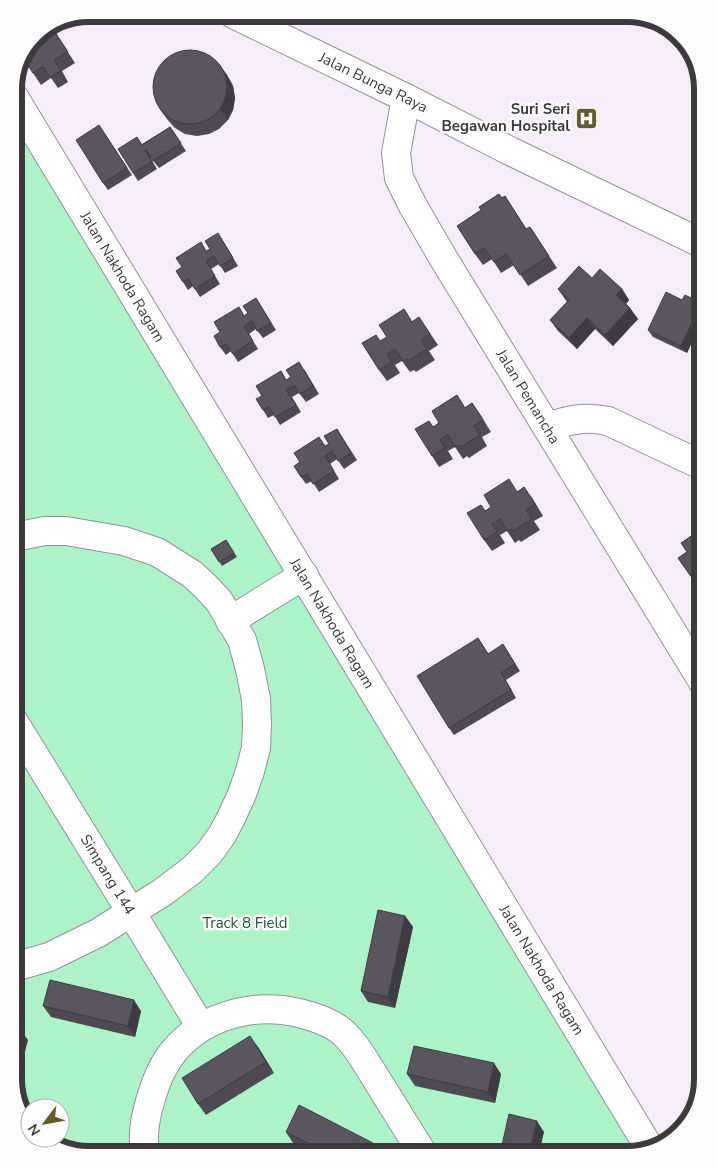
<svg xmlns="http://www.w3.org/2000/svg" width="717" height="1168" font-family="'Nunito Sans',sans-serif">
	<rect width="100%" height="100%" fill="#f5eef8"/>
	<path fill="#adf3c8" d="M14,97L650,1149L627,1154H85L48,1142L45,1138H60V1108H30V1122L22,1112L14,1078Z"/>
	<g fill="none" stroke-linecap="round" stroke-linejoin="round">
		<defs>
			<g id="minor">
				<path id="s1" d="M233,14L406,98L510,151L703,244"/>
				<path id="s2" d="M14,97L650,1149"/>
				<path id="s3" d="M406,98L396,153L399,178L413,206L445,261L703,682"/>
				<path d="M547,427C569,420 585,416 608,421L703,466"/>
				<path d="M230,621L304,575"/>
				<path id="s4" d="M14,722L131,912L201,1027"/>
				<path d="M14,967L49,957L98,933L163,892L192,870L209,853L222,835L231,818L242,794L250,771L256,748L257,724L256,699L250,669L242,640L219,601L205,586L192,574L157,552L124,541L66,531H45L14,537"/>
				<path d="M146,1154C141,1138 146,1114 151,1098C156,1081 163,1064 174,1051C208,1011 265,1000 313,1017C322,1020 332,1024 340,1030C349,1037 356,1047 362,1056L423,1154"/>
			</g>
		</defs>
		<use href="#minor" stroke="#958f98" stroke-width="30"/>
		<use href="#minor" stroke="#fff" stroke-width="28"/>
	</g>
	<g fill="#4d4a52">
		<path d="M53,29L75,63L62,71L68,82L58,88L51,78L41,85L33,73L36,36Z"/>
		<path d="M219,64L227,75L233,86L235,98L233,110L228,120L219,129L209,134L197,136L185,134L175,128L167,119L159,108Z"/>
		<path d="M99,125L132,175L108,190L103,183Z"/>
		<path d="M170,127L186,151L159,168L150,157L157,169L138,181L133,173L142,144Z"/>
		<path d="M505,196L526,229L530,227L557,268L528,286L514,265L501,273L492,259L483,265L475,254L502,198Z"/>
		<path d="M223,241L238,266L225,273L219,264L211,269L220,284L200,297L193,286L188,290L183,282Z"/>
		<path d="M592,278L622,289L629,300L626,304L638,319L613,346L595,329L577,349L558,331L550,320L567,302L558,289Z"/>
		<path d="M682,300L701,303L703,306V318L687,353L653,337L648,330Z"/>
		<path d="M261,306L276,330L263,338L256,329L249,334L258,349L238,362L231,351L226,355L220,347L244,316Z"/>
		<path d="M419,317L438,345L429,351L435,360L416,372L414,370L410,372L402,361L395,365L400,373L387,381L379,370L381,341Z"/>
		<path d="M304,369L319,394L306,402L299,393L292,397L301,412L280,425L274,415L268,418L263,410L262,396Z"/>
		<path d="M472,403L491,432L482,437L487,446L469,458L467,456L463,459L455,447L448,451L453,459L439,467L432,456L433,427Z"/>
		<path d="M337,429L357,460L344,469L337,459L330,464L339,479L319,492L312,481L306,484L301,477L300,462L329,444Z"/>
		<path d="M517,491L532,498L543,516L534,521L540,530L521,542L519,540L515,543L507,531L500,535L505,543L492,551L484,540L481,505L485,511Z"/>
		<path d="M703,535V582L697,586L678,558L687,552Z"/>
		<path d="M226,540L237,557L222,566L211,549Z"/>
		<path d="M478,638L488,653L508,652L520,671L506,680L516,698L454,735L449,728Z"/>
		<path d="M405,916L413,927L395,1008L368,1002L361,991Z"/>
		<path d="M43,1006L141,1011L135,1037L51,1017Z"/>
		<path d="M258,1047L274,1073L206,1115L198,1104Z"/>
		<path d="M407,1074H501L495,1103L415,1086Z"/>
		<path d="M286,1132L373,1143L381,1154H315L293,1143Z"/>
	</g>
	<g fill="#3e3c42">
		<path d="M219,64L227,75L233,86L235,98L233,110L228,120L220,109Z"/>
		<path d="M622,289L629,300L624,306L616,295Z"/>
		<path d="M701,303L703,306V318L687,353L681,346Z"/>
		<path d="M630,308L638,319L613,346L605,335Z"/>
		<path d="M587,318L595,329L577,349L569,338Z"/>
		<path d="M472,403L480,414L491,432L483,420Z"/>
		<path d="M524,487L532,498L543,516L535,504Z"/>
		<path d="M405,916L413,927L395,1008L388,997Z"/>
		<path d="M134,1000L141,1011L135,1037L128,1026Z"/>
		<path d="M20,1029L28,1040L16,1087L14,1078V1053Z"/>
		<path d="M250,1036L258,1047L274,1073L266,1062Z"/>
		<path d="M494,1063L501,1074L495,1103L488,1092Z"/>
		<path d="M537,1121L544,1132L539,1154H529Z"/>
		<path d="M373,1143L381,1154H368Z"/>
	</g>
	<g fill="#59565f" stroke="#3e3c42">
		<path d="M53,29L68,52L54,60L61,71L50,77L43,67L33,73L25,61L36,36Z"/>
		<circle cx="190" cy="87" r="37"/>
		<path d="M99,125L127,168L103,183L76,140Z"/>
		<path d="M170,127L181,143L153,161L146,149L145,150L152,162L133,173L118,149L137,137L142,145Z"/>
		<path d="M499,194L502,198L505,196L526,229L530,227L549,256L520,275L506,254L494,262L484,248L475,254L457,226L481,210L479,207Z"/>
		<path d="M218,233L233,258L220,266L214,256L206,261L215,276L195,289L188,279L183,282L176,271L182,267L176,258L201,242L206,251L210,249L205,241Z"/>
		<path d="M579,266L592,278L600,269L622,289L616,295L630,308L605,335L587,318L569,338L550,320L569,300L558,289Z"/>
		<path d="M666,292L682,300L685,295L701,303L681,346L648,330Z"/>
		<path d="M256,298L271,323L257,331L252,321L244,326L253,341L233,354L226,344L220,347L214,336L220,332L214,322L239,307L244,316L248,313L243,306Z"/>
		<path d="M404,309L412,322L419,317L430,334L421,340L427,349L408,361L407,359L403,361L395,349L387,354L392,362L379,370L362,343L376,335L380,341L387,337L379,325Z"/>
		<path d="M299,362L313,386L300,394L294,385L286,390L296,405L275,417L269,407L263,410L256,399L262,396L256,386L281,371L286,380L291,377L286,370Z"/>
		<path d="M457,395L465,408L472,403L483,420L474,426L480,435L461,447L459,445L455,447L448,435L440,440L445,448L432,456L415,429L429,421L433,427L439,423L432,411Z"/>
		<path d="M337,429L351,453L338,461L332,451L325,456L334,471L313,484L307,474L301,477L294,466L300,462L294,453L319,437L325,446L329,444L324,436Z"/>
		<path d="M509,479L517,492L524,487L535,504L526,510L532,519L513,531L511,529L507,531L500,519L492,524L497,532L484,540L467,513L481,505L485,511L491,507L484,495Z"/>
		<path d="M700,530L703,535V576L699,569L690,575L678,558L687,552L681,543Z"/>
		<path d="M226,540L234,553L219,562L211,549Z"/>
		<path d="M478,638L488,654L503,644L515,664L501,673L511,690L449,728L417,676Z"/>
		<path d="M378,910L405,916L388,997L361,991Z"/>
		<path d="M50,980L134,1000L128,1026L43,1006Z"/>
		<path d="M14,1028L20,1029L14,1053Z"/>
		<path d="M250,1036L266,1062L198,1104L182,1078Z"/>
		<path d="M414,1046L494,1063L488,1092L407,1074Z"/>
		<path d="M299,1105L373,1143L368,1154H329L286,1132Z"/>
		<path d="M509,1114L537,1121L529,1154H500Z"/>
		<path d="M50,1142L98,1154H85Z"/>
	</g>
	<defs>
		<symbol id="hospital-square" viewBox="-11 -11 22 22"><rect x="-9" y="-9" width="18" height="18" rx="4" fill="#615d29" stroke="#fefefe"/><path d="M-5-5h3v3.5h4V-5h3V5h-3V1.5h-4V5h-3Z" fill="#fff"/></symbol>
	</defs>
	<g fill-rule="evenodd">
		<use href="#hospital-square" x="574" y="106" width="25" height="25"/>
	</g>
	<g text-anchor="middle" stroke-width="5" stroke-linejoin="round" paint-order="stroke">
		<g font-size="15" fill="#3d3a3e" stroke="#fefefe">
			<text dy="5" stroke="none"><textPath href="#s1" startOffset="156">Jalan Bunga Raya</textPath></text>
			<text dy="5" stroke="none"><textPath href="#s2" startOffset="210">Jalan Nakhoda Ragam</textPath></text>
			<text dy="5" stroke="none"><textPath href="#s3" startOffset="335">Jalan Pemancha</textPath></text>
			<text dy="5" stroke="none"><textPath href="#s2" startOffset="615">Jalan Nakhoda Ragam</textPath></text>
			<text dy="5" stroke="none"><textPath href="#s4" startOffset="179">Simpang 144</textPath></text>
			<text dy="5" stroke="none"><textPath href="#s2" startOffset="1020">Jalan Nakhoda Ragam</textPath></text>
		</g>
		<g font-size="15" font-weight="bold" fill="#3d3a3e" stroke="#fefefe" text-anchor="end">
			<text x="570" y="114">Suri Seri<tspan x="570" dy="17">Begawan Hospital</tspan></text>
		</g>
		<g font-size="15" fill="#1f5539" stroke="#fefefe">
			<text x="245" y="928">Track 8 Field</text>
		</g>
	</g>
	<path d="M0 0H717V1168H0ZM89 22H627A67 67 0 0 1 694 89V1079A67 67 0 0 1 627 1146H89A67 67 0 0 1 22 1079V89A67 67 0 0 1 89 22Z" fill="#fefefe" fill-rule="evenodd"/>
	<path fill="none" stroke="#3d3a3e" stroke-width="6" d="M89 22H627A67 67 0 0 1 694 89V1079A67 67 0 0 1 627 1146H89A67 67 0 0 1 22 1079V89A67 67 0 0 1 89 22Z"/>
	<g transform="translate(45 1123) rotate(238)"><circle r="24" fill="#fefefe" stroke="#b1b0b1"/>
	<path d="M0-4L9 19L0 12L-9 19Z" fill="#615d29"/>
	<text y="-8" font-size="14" font-weight="bold" text-anchor="middle" fill="#3d3a3e">N</text>
	</g>
</svg>
